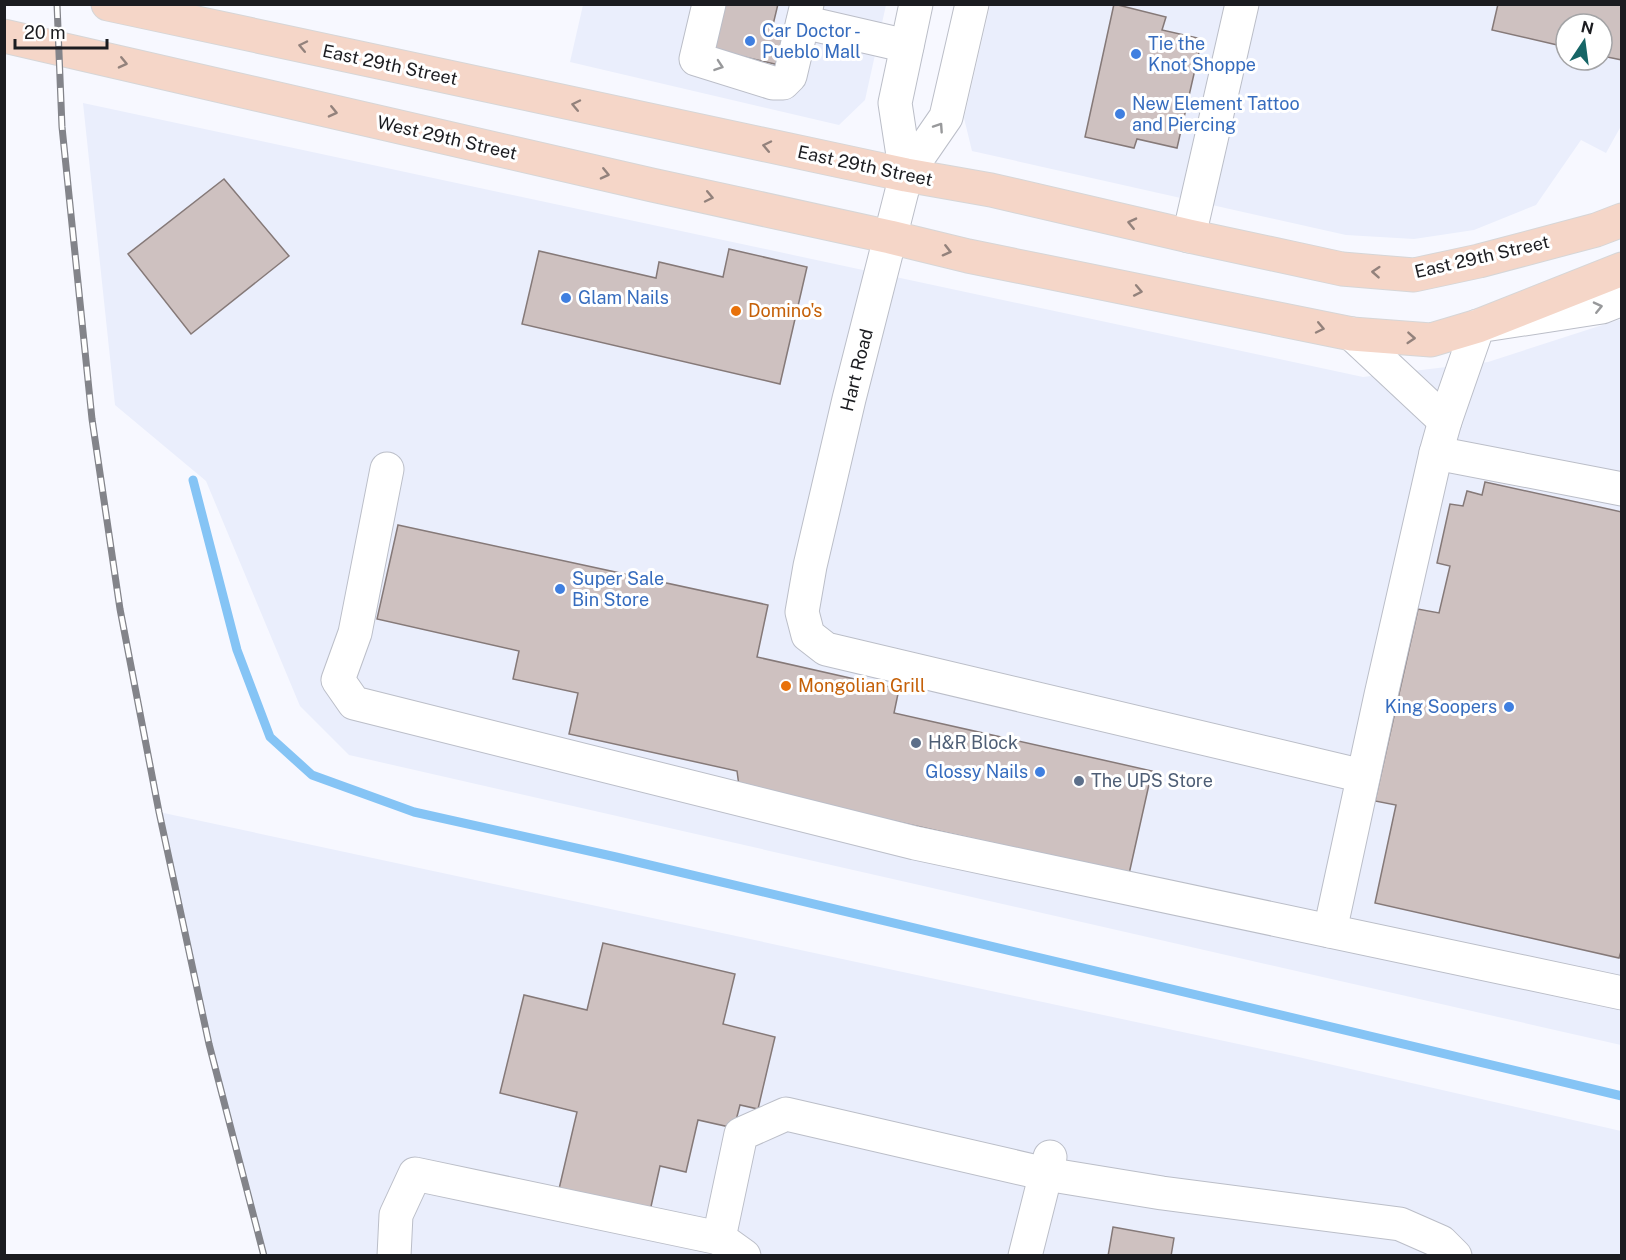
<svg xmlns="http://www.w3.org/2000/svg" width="1626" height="1260" font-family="'Public Sans',sans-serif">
	<rect width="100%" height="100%" fill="#f7f8ff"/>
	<g fill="#eaeefc" fill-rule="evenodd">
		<path d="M583,5H886L865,100L839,125L570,62Z"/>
		<path d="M990,5H1621V126L1606,153L1581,140L1536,205L1474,230L1414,239L1346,235L972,151L964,118ZM1566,24H1602V60H1566Z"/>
		<path d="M83,103L1363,377L1488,362L1621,319V1045L349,755L300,706L206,481L115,405Z"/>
		<path d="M159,812L1294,1056L1621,1131V1255H264L209,1044Z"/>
	</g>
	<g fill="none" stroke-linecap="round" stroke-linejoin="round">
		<path stroke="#85c4f5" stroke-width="9" d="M193,480L237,650L270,737L312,775L414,812L616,857L1622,1096"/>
	</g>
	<g fill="#cec1c0" stroke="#857978" stroke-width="1.5">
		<path d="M724,4H778L772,29L787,33L779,65L714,50Z"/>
		<path d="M1114,4L1166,17L1162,30L1202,39L1177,148L1137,139L1134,148L1085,137Z"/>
		<path d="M1498,4H1622V60L1602,56V24H1566V47L1492,30Z"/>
		<path d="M224,179L289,256L191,334L128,254Z"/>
		<path d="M729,249L807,267L780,384L522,324L539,251L656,278L659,262L723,277Z"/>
		<path d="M1485,482L1622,512V948L1619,958L1375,903L1396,805L1375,801L1418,609L1439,613L1450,566L1437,563L1450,504L1463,506L1467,491L1482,495Z"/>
		<path d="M398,525L768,605L757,657L899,689L894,713L1152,771L1129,874L739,786L737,771L569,734L578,693L513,679L519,651L377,619Z"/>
		<path d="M603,943L735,974L723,1024L775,1037L758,1109L740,1105L734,1128L698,1120L686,1172L660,1166L650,1211L559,1189L577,1112L500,1093L524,995L587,1010Z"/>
		<path d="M1113,1227L1174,1238L1171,1256H1108Z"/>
	</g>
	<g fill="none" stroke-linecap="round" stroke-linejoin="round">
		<defs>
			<g id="minor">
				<path d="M709,4L696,59L773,83H783L790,76L807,4"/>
				<path d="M972,4L946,117L906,175L849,399L810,566L802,612L808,635L826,649L1363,776"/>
				<path d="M803,22L907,46"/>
				<path d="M906,175L895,103L916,4"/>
				<path d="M1189,236L1242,4"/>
				<path d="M1352,334L1445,421"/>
				<path d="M1436,453L1622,489"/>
				<path d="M387,469L355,633L338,680L354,703L915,843L1622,993"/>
				<path d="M1330,931L1381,695L1436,453L1445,421L1478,326L1602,307L1622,299"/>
				<path d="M394,1256L396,1215L415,1174L719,1238"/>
				<path d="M744,1256L719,1238L741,1134L786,1114L1046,1174L1162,1193L1400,1224L1441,1242L1455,1256"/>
				<path d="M1025,1256L1050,1157"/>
			</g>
			<g id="major">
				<path d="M108,4L906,175L991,190L1189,236L1342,269L1414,275L1479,261L1596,230L1622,220"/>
				<path d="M4,36L652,185L890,237L968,256L1352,334L1431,340L1478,326L1622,269"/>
			</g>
		</defs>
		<use href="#minor" stroke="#bbbec8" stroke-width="35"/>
		<use href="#major" stroke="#d6d6d7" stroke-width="35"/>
		<use href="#minor" stroke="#fff" stroke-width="33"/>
		<use href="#major" stroke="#f5d6c8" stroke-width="33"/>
		<defs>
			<path id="rail" d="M57,4L62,127L92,419L120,609L159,812L209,1044L264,1256"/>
		</defs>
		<use href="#rail" stroke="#83848a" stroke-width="7"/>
		<use href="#rail" stroke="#fff" stroke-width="4.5" stroke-dasharray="14" stroke-linecap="butt"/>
	</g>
	<defs><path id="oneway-chevron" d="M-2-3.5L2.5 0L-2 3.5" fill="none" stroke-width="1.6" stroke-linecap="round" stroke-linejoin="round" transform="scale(1.5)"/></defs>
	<g stroke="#93827c">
		<use href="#oneway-chevron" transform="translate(303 46) rotate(-168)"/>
		<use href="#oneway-chevron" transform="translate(123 63) rotate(13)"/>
		<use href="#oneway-chevron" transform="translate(576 105) rotate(-168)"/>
		<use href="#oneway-chevron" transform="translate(333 112) rotate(13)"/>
		<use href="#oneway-chevron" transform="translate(767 146) rotate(-168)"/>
		<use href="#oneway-chevron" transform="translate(605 174) rotate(13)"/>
		<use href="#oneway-chevron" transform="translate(709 197) rotate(12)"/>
		<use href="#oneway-chevron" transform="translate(1132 223) rotate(-167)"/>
		<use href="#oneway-chevron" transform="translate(947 251) rotate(14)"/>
		<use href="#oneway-chevron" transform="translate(1376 272) rotate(-176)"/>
		<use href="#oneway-chevron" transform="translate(1138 291) rotate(11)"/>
		<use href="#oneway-chevron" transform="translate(1320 328) rotate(12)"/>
		<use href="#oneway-chevron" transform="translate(1411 338) rotate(4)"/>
	</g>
	<g stroke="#98999b">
		<use href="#oneway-chevron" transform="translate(719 66) rotate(19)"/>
		<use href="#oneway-chevron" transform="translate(939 127) rotate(-56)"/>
		<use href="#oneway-chevron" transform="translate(1598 307) rotate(-13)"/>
	</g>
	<g fill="#3f7fe0" stroke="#fff" stroke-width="2">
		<circle cx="750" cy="41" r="6"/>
		<circle cx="1136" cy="54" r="6"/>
		<circle cx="1120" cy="114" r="6"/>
		<circle cx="566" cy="298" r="6"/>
		<circle cx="560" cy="589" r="6"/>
		<circle cx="1509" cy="707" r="6"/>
		<circle cx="1040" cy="772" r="6"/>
	</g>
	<g fill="#e8710a" stroke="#fff" stroke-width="2">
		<circle cx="736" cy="311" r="6"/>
		<circle cx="786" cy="686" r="6"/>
	</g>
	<g fill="#5c6f8a" stroke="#fff" stroke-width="2">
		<circle cx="916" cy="743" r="6"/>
		<circle cx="1079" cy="781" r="6"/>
	</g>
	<g text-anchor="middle" stroke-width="6" stroke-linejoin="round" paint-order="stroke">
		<g font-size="18" fill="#366cbe" stroke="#fff" text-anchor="start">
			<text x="762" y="37">Car Doctor -<tspan x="762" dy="21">Pueblo Mall</tspan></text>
			<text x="1148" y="50">Tie the<tspan x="1148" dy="21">Knot Shoppe</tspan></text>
			<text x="1132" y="110">New Element Tattoo<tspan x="1132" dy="21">and Piercing</tspan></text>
			<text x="578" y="304">Glam Nails</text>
			<text x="572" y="585">Super Sale<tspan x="572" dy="21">Bin Store</tspan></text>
			<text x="1497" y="713" text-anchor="end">King Soopers</text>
			<text x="1028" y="778" text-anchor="end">Glossy Nails</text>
		</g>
		<g font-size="18" fill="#1b1c20" stroke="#fff">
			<text transform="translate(390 65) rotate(12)" y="6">East 29th Street</text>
			<text transform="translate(447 138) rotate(13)" y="6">West 29th Street</text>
			<text transform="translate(865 166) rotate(12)" y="6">East 29th Street</text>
			<text transform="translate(1482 257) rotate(-13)" y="6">East 29th Street</text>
			<text transform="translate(857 370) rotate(-76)" y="6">Hart Road</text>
		</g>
		<g font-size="18" fill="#c56008" stroke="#fff" text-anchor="start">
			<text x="748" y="317">Domino's</text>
			<text x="798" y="692">Mongolian Grill</text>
		</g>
		<g font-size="18" fill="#4e5e75" stroke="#fff" text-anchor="start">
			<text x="928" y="749">H&amp;R Block</text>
			<text x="1091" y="787">The UPS Store</text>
		</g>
	</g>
	<rect width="1626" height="1260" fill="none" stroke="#1b1c20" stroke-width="12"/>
	<g transform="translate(1584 42) rotate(13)"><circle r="28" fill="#ffffff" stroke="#a4a4a6" stroke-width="1.5"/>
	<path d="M0-4.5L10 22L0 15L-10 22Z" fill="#166566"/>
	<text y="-9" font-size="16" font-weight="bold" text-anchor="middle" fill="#1b1c20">N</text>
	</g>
	<path d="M15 39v9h92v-9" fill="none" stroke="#1b1c20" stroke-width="3"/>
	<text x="24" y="39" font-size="18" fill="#1b1c20" stroke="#ffffff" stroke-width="4.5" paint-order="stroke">20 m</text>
</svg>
